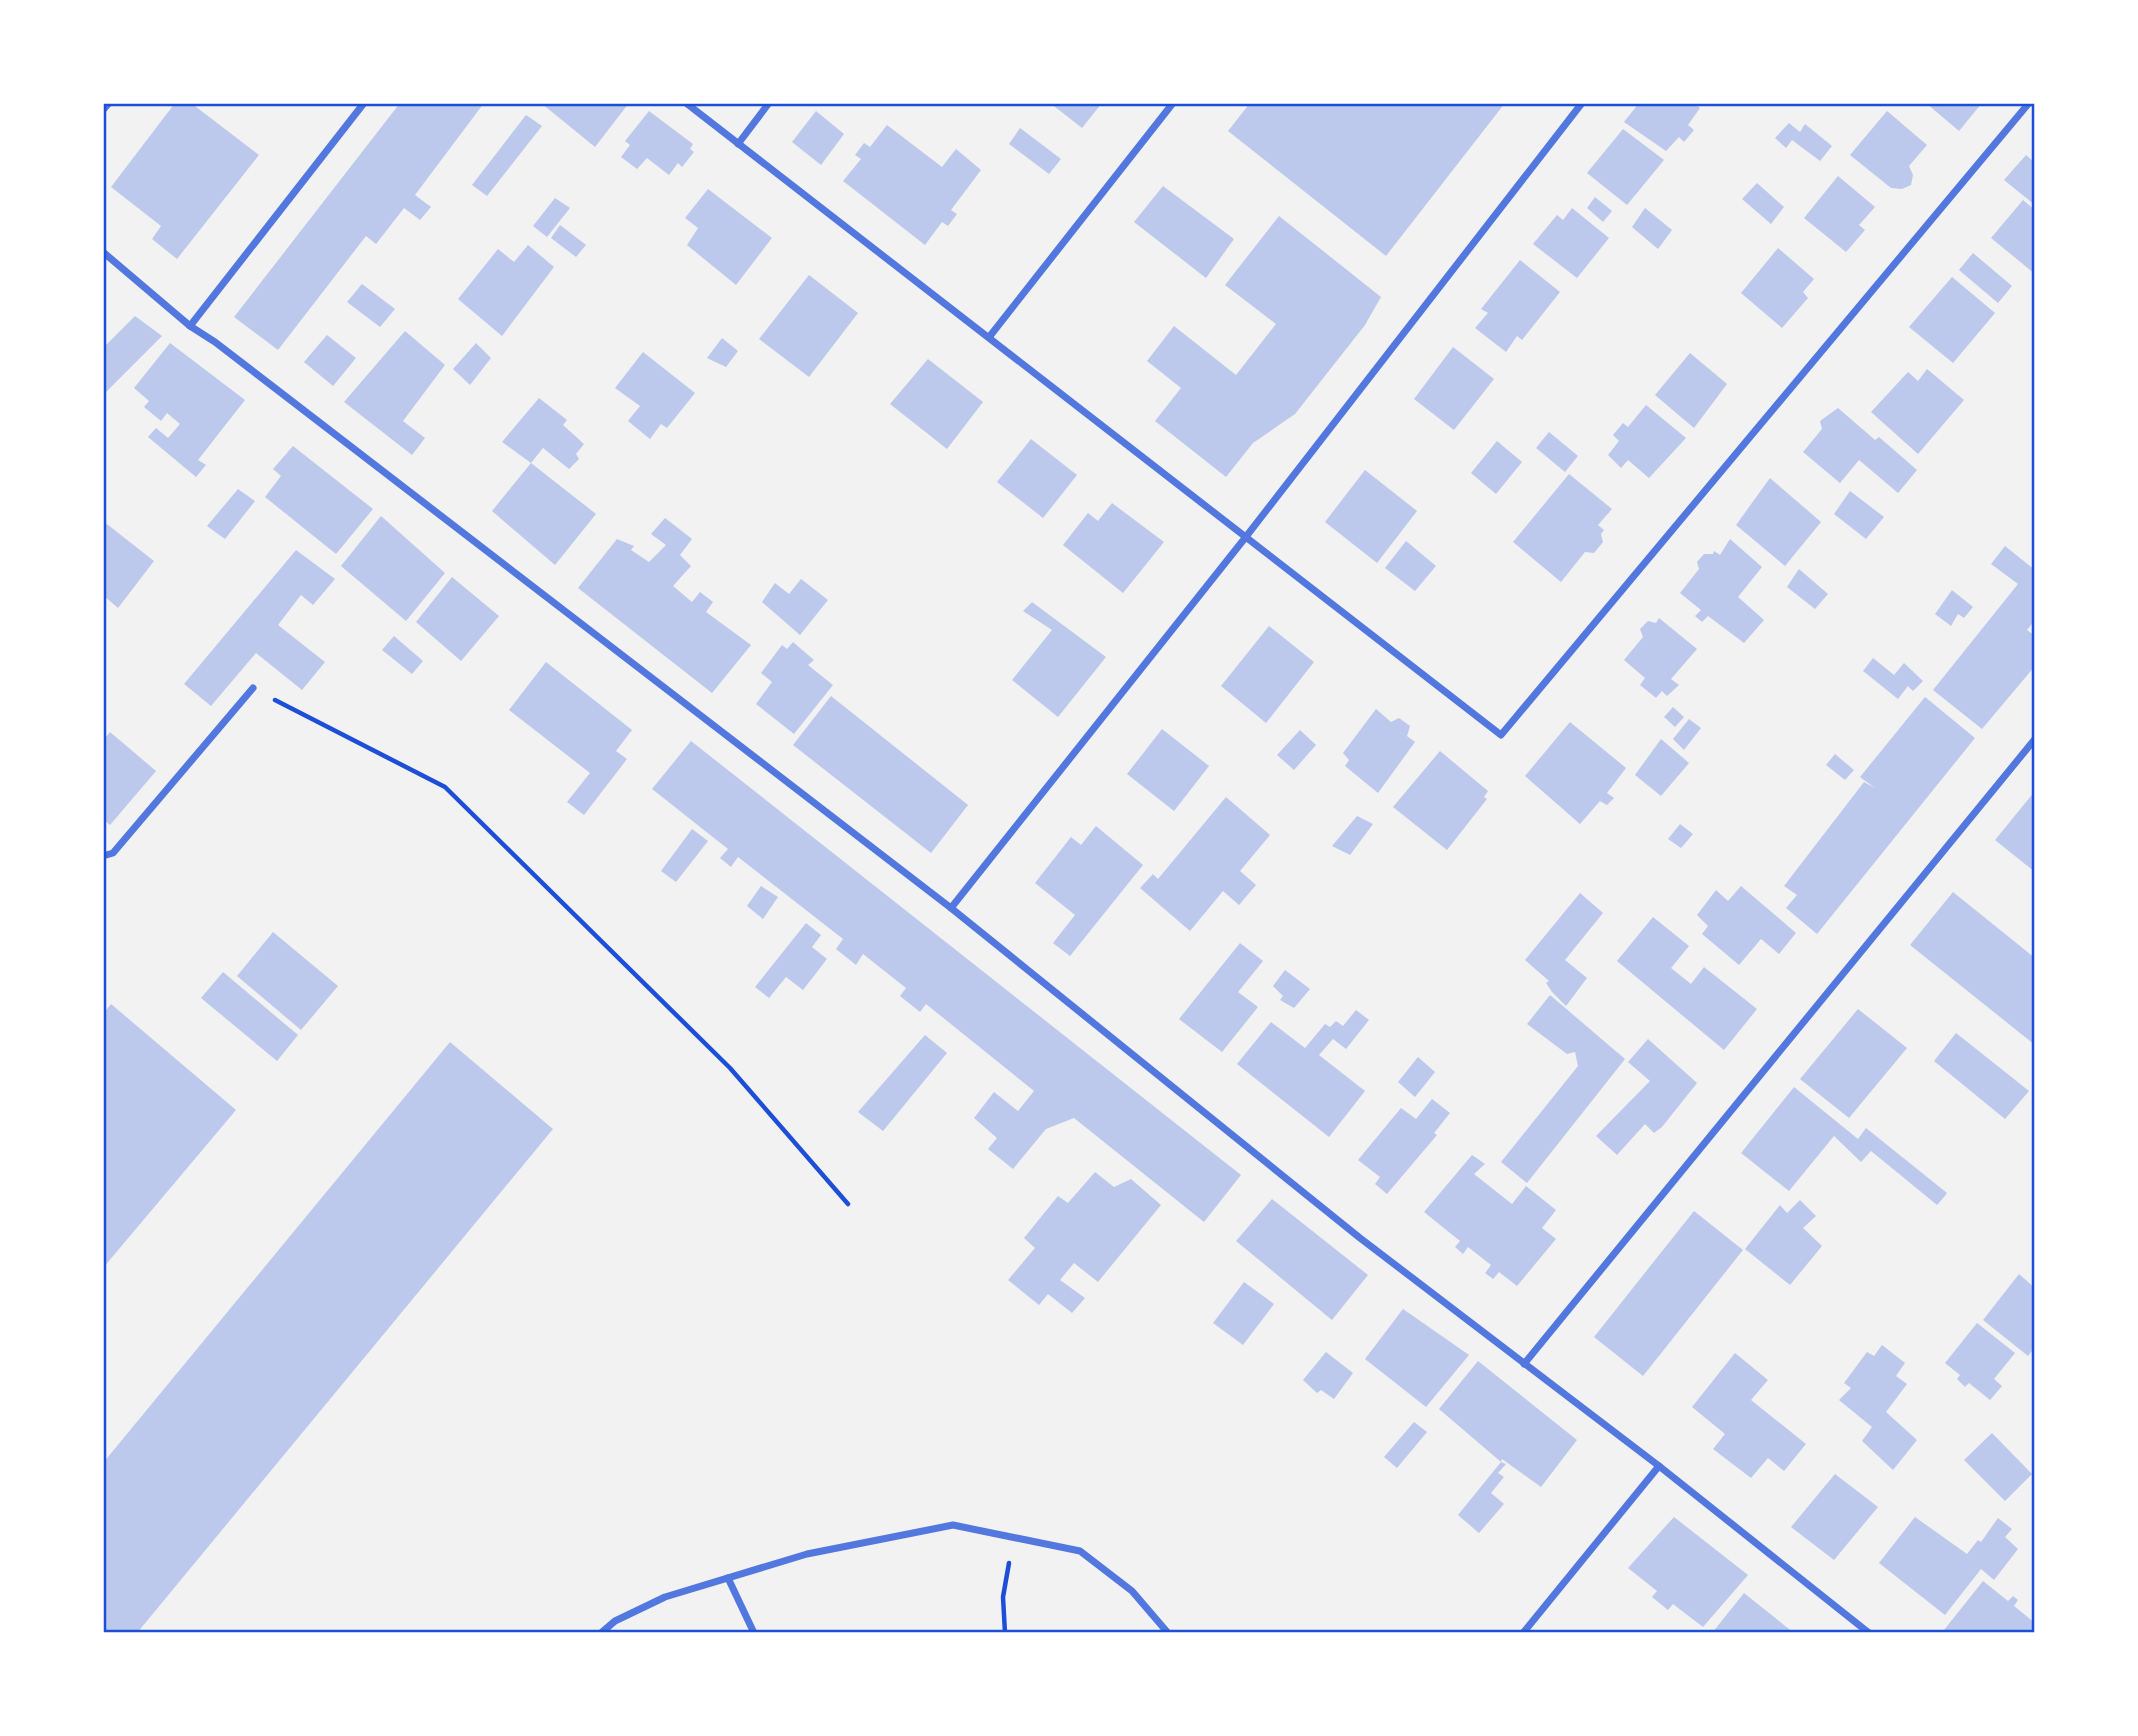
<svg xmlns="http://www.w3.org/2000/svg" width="2138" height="1736" font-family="Inter,sans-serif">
	<rect width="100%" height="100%" fill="#f2f2f2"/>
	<g fill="#bdc9ec">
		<path d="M175,103H191L259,155L177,259L152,239L161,226L111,187Z"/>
		<path d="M400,103H484L415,195L431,207L420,220L404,208L376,244L366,236L278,350L234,317Z"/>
		<path d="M541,103H629L595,147Z"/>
		<path d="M1050,103H1102L1082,128Z"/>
		<path d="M1250,103H1505L1386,256L1228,131Z"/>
		<path d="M1639,103H1694L1700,108L1688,125L1694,130L1684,142L1679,137L1666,151L1624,122Z"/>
		<path d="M1926,103H1982L1959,131Z"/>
		<path d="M649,111L693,144L690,149L694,152L682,167L678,163L669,175L647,158L637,169L621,157L630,145L625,141Z"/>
		<path d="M816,111L844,134L821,165L792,142Z"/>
		<path d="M1887,111L1927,145L1909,166L1913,175L1911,185L1902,189L1891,188L1850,155Z"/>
		<path d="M526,115L542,126L487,196L472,185Z"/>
		<path d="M1789,123L1800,132L1805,124L1832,146L1820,161L1792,140L1786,148L1775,138Z"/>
		<path d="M887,125L942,167L956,149L981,170L951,210L957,214L948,226L942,222L925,245L843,181L861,159L855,155L864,143L870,147Z"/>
		<path d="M1020,128L1061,159L1049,174L1009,144Z"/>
		<path d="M1623,129L1664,160L1627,205L1587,173Z"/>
		<path d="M2026,155L2035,163V205L2004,180Z"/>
		<path d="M1838,176L1875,207L1859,225L1865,230L1846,252L1804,218Z"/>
		<path d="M1757,183L1784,207L1771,224L1742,199Z"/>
		<path d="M1163,186L1234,239L1206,278L1134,222Z"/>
		<path d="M708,189L772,238L736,285L687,245L698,228L685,218Z"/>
		<path d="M1595,197L1612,211L1603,222L1587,208Z"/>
		<path d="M555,198L570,208L547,237L533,226Z"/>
		<path d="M2023,200L2035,210V274L1991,238Z"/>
		<path d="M1572,208L1609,238L1577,278L1533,244L1557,215L1563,220Z"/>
		<path d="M1645,208L1672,230L1658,249L1632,227Z"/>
		<path d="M1279,216L1381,297L1365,325L1295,414L1253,443L1226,477L1155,421L1181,388L1147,361L1174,326L1236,375L1276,324L1225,285Z"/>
		<path d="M560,225L586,245L576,257L551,238Z"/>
		<path d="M528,245L554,267L502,336L458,299L498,249L514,262Z"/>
		<path d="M1778,248L1814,279L1803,292L1808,298L1782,328L1741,293Z"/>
		<path d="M1973,253L2012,286L1998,303L1959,270Z"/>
		<path d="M1520,260L1560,292L1522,340L1517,336L1506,352L1475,328L1488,313L1481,309Z"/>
		<path d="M809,275L858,313L809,377L759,339Z"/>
		<path d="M1952,277L1995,313L1953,363L1909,327Z"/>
		<path d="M362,284L395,309L380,327L347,302Z"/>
		<path d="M135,316L162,336L103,395V348Z"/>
		<path d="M405,331L445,365L403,421L425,438L412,455L344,402Z"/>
		<path d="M327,335L356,358L333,386L304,362Z"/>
		<path d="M722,338L738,351L726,367L707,358Z"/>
		<path d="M170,343L245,400L198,460L206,465L196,477L148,437L156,428L168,438L180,424L167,413L161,421L144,407L149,401L134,388Z"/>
		<path d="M476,343L491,358L470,385L453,369Z"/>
		<path d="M1453,347L1494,379L1454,430L1414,399Z"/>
		<path d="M643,352L695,393L667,428L661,424L650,439L628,421L640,406L615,388Z"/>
		<path d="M1690,353L1727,384L1694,428L1655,395Z"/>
		<path d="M928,359L983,402L947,449L890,404Z"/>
		<path d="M1927,369L1964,400L1918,454L1871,412L1908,372L1918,381Z"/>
		<path d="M539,398L567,420L563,425L584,444L576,454L579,459L569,469L543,448L531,463L502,442Z"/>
		<path d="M1646,405L1686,438L1649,478L1628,460L1621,468L1608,455L1619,441L1613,435L1623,423L1628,427Z"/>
		<path d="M1838,408L1875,440L1879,437L1917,470L1898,493L1859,460L1840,483L1803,452L1822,429L1820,421Z"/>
		<path d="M1549,432L1578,456L1565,472L1536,448Z"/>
		<path d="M1031,439L1077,475L1043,518L997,482Z"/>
		<path d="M1497,441L1522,462L1496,494L1471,473Z"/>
		<path d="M293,446L373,509L336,554L265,497L281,476L273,469Z"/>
		<path d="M531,463L596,514L555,565L492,511Z"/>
		<path d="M1365,470L1417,511L1377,563L1325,522Z"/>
		<path d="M1569,474L1612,509L1598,525L1604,530L1601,534L1603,542L1594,553L1585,552L1561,582L1513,542Z"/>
		<path d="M1770,478L1821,522L1785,566L1736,525Z"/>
		<path d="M238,489L255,501L225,539L207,526Z"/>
		<path d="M1850,491L1884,517L1866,539L1834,514Z"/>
		<path d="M1112,503L1164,542L1123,593L1063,545L1088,513L1098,521Z"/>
		<path d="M381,516L445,573L406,621L341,566Z"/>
		<path d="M665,518L692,539L680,555L691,566L673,586L692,602L700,592L713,602L706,612L751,645L712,693L578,588L617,539L634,546L631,550L649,562L666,545L651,534Z"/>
		<path d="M103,521L154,561L118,608L103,595Z"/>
		<path d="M1730,539L1762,567L1738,597L1764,620L1744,643L1708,616L1702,622L1695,616L1701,610L1680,593L1699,569L1697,562L1704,554H1713L1714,551L1720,555Z"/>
		<path d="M1406,541L1436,566L1415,591L1385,568Z"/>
		<path d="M2005,546L2035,570V620L2027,630L2035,636V666L1982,729L1933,690L2018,584L1991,564Z"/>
		<path d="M296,550L335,579L313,605L301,595L278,625L325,662L302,690L256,653L211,706L184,684Z"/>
		<path d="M1799,569L1828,594L1815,609L1787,587Z"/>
		<path d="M452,577L499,616L461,661L416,622Z"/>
		<path d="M801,579L828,600L800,635L762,602L775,583L789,594Z"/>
		<path d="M1952,590L1973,607L1964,618L1958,614L1951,626L1935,614Z"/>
		<path d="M1032,602L1106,657L1058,717L1012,680L1052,630L1023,611Z"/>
		<path d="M1659,618L1697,649L1671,679L1679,685L1667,696L1662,691L1656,698L1640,685L1645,678L1624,660L1643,637L1640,629L1648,621L1656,623Z"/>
		<path d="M1269,626L1314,662L1266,723L1221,686Z"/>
		<path d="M394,636L423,661L412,674L382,650Z"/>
		<path d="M793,642L814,660L808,665L833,685L794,734L756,704L772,682L761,673L782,645L787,649Z"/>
		<path d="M1873,658L1894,675L1904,663L1923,681L1913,691L1908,686L1898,699L1863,671Z"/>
		<path d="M546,662L632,730L616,751L627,759L584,815L567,802L590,773L509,710Z"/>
		<path d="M831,696L968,805L931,853L793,745Z"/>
		<path d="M1925,697L1975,738L1817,934L1786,908L1797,895L1784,886L1864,782L1875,788L1860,777Z"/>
		<path d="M1673,707L1684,717L1675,727L1664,717Z"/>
		<path d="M1376,709L1391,722L1399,718L1410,726L1407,736L1415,742L1378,793L1345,766L1349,760L1343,753Z"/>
		<path d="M1689,719L1701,728L1684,750L1673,739Z"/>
		<path d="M1570,722L1626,768L1607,793L1614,798L1607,805L1600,801L1580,824L1525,776Z"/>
		<path d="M1162,729L1209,766L1174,811L1127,774Z"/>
		<path d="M1300,730L1316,745L1294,770L1277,755Z"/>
		<path d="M110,732L156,771L110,825L103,819V741Z"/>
		<path d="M1661,739L1689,763L1661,796L1635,775Z"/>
		<path d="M691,741L1241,1175L1204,1222L1074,1118L1046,1129L1013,1169L988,1149L997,1138L974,1118L994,1092L1018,1111L1034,1091L926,1004L920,1012L900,996L906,988L863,954L856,965L836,949L843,939L738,857L731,867L720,858L728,849L652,789Z"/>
		<path d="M1440,751L1488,791L1484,797L1487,799L1447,850L1393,807Z"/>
		<path d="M1835,754L1854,770L1845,780L1826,765Z"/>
		<path d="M2035,791V872L1995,840Z"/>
		<path d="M1226,797L1270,835L1240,871L1256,885L1239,905L1223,891L1190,931L1140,888L1153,874L1158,879Z"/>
		<path d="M1357,816L1373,824L1350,855L1332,846Z"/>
		<path d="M1680,824L1693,834L1681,848L1668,839Z"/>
		<path d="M1096,826L1143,865L1070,956L1053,943L1075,915L1035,883L1071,837L1081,845Z"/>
		<path d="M692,829L708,841L676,882L661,871Z"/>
		<path d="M761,886L778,897L763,919L747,906Z"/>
		<path d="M1741,886L1796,933L1779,954L1761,939L1739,965L1702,934L1708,926L1697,915L1716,890L1728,901Z"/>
		<path d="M1953,892L2035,958V1045L1910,945Z"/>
		<path d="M1580,893L1603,913L1565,960L1587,978L1566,1006L1552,992L1546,983L1549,981L1525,960Z"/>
		<path d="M1653,917L1689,946L1671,968L1691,984L1704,967L1757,1009L1724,1050L1617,961Z"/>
		<path d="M806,923L821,935L812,947L827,959L803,990L786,977L769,998L755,987Z"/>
		<path d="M273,932L338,986L301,1030L237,976Z"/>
		<path d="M1240,943L1263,961L1238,992L1258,1007L1222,1052L1179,1019Z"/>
		<path d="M1285,970L1310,989L1294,1008L1280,1000L1283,996L1273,986Z"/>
		<path d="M223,972L298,1035L277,1061L201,998Z"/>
		<path d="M1550,995L1625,1059L1527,1183L1501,1162L1578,1066L1575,1052L1567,1054L1527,1024Z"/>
		<path d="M111,1004L236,1110L103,1268V1014Z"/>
		<path d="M1858,1009L1907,1048L1849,1118L1800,1079Z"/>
		<path d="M1356,1010L1369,1020L1346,1049L1333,1039L1319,1055L1365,1091L1329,1137L1237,1064L1271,1022L1305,1048L1325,1024L1330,1027L1336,1021L1343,1026Z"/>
		<path d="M1956,1033L2029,1091L2005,1119L1934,1061Z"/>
		<path d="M925,1035L947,1053L883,1131L858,1112Z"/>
		<path d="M1648,1039L1697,1083L1662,1127L1654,1133L1645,1124L1617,1155L1596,1136L1650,1081L1628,1062Z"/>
		<path d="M450,1042L553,1129L137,1633H103V1463Z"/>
		<path d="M1418,1057L1435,1072L1415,1097L1398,1082Z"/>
		<path d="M1794,1087L1858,1139L1866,1128L1947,1193L1944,1197L1937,1205L1871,1151L1861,1162L1834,1136L1789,1191L1741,1153Z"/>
		<path d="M1432,1099L1450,1113L1434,1133L1437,1135L1387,1194L1375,1184L1380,1177L1358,1160L1401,1108L1416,1119Z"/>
		<path d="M1472,1155L1485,1164L1474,1174L1512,1204L1526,1186L1556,1210L1542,1228L1556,1239L1517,1286L1499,1272L1493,1279L1485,1273L1491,1265L1468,1247L1463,1254L1455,1247L1460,1241L1424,1212Z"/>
		<path d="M1095,1172L1114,1187L1131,1179L1161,1205L1098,1282L1074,1263L1060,1280L1085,1298L1072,1313L1048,1294L1039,1305L1008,1280L1035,1248L1024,1238L1058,1196L1068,1203Z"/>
		<path d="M1272,1199L1368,1275L1332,1320L1236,1241Z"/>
		<path d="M1800,1200L1816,1216L1803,1228L1822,1246L1790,1285L1745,1249L1780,1205L1787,1213Z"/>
		<path d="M1694,1211L1743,1250L1643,1376L1594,1337Z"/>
		<path d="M2019,1274L2035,1288V1347L2028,1356L1983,1320Z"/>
		<path d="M1244,1282L1274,1304L1243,1345L1213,1323Z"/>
		<path d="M1403,1309L1469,1355L1426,1407L1365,1359Z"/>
		<path d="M1977,1323L2015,1353L1994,1379L2002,1386L1990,1400L1969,1383L1965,1387L1957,1379L1960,1375L1945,1363Z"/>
		<path d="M1882,1345L1905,1363L1896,1376L1907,1384L1886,1412L1917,1440L1893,1470L1862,1441L1872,1427L1839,1400L1851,1388L1844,1383L1867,1352L1874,1356Z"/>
		<path d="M1326,1352L1353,1373L1334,1399L1321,1390L1317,1393L1303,1380Z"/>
		<path d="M1735,1353L1768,1380L1751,1400L1806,1444L1784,1471L1768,1458L1751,1478L1713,1449L1725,1434L1692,1407Z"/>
		<path d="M1478,1361L1577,1440L1541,1487L1502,1459L1501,1462L1439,1409Z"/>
		<path d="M1414,1422L1427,1432L1397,1468L1384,1457Z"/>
		<path d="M1992,1433L2032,1474L2005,1501L1964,1460Z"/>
		<path d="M1501,1462L1506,1464L1498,1473L1504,1477L1491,1493L1504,1504L1479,1533L1458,1515Z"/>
		<path d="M1835,1474L1878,1507L1834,1560L1791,1527Z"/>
		<path d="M1674,1517L1748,1575L1703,1627L1673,1604L1668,1610L1652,1597L1657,1591L1628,1568Z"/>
		<path d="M1915,1517L1967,1554L1978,1540L1981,1542L1998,1518L2012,1529L2005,1537L2018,1549L1994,1580L1981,1569L1945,1615L1879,1563Z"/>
		<path d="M1983,1581L2008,1601L2013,1596L2018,1600L2014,1606L2035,1623V1633L1944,1630Z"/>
		<path d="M1744,1593L1794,1633H1712Z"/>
	</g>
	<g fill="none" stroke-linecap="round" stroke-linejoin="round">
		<g stroke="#1d4ed8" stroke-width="4.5">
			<path d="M275,700L445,787L730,1068L848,1204"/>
			<path d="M1005,1633L1003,1597L1009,1563"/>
		</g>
		<g stroke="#5277de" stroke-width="7">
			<path d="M686,103L1501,735L2029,103"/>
			<path d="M103,110L109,103"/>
			<path d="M738,144L769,103"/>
			<path d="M103,252L190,326L215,342L951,908L1360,1238L1659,1466L1869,1633"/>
			<path d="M190,326L364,103"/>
			<path d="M990,336L1173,103"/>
			<path d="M103,856L113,853L253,688"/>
			<path d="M951,908L1245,538L1582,103"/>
			<path d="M1524,1364L2035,739"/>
			<path d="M728,1578L754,1633"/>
			<path d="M601,1633L615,1621L665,1597L807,1554L953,1525L1080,1551L1132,1591L1168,1633"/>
			<path d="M1523,1633L1659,1466"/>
		</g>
	</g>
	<rect width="2138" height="1736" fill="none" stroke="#ffffff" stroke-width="210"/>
	<rect x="105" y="105" width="1928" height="1526" fill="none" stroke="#1d4ed8" stroke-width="2.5"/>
</svg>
